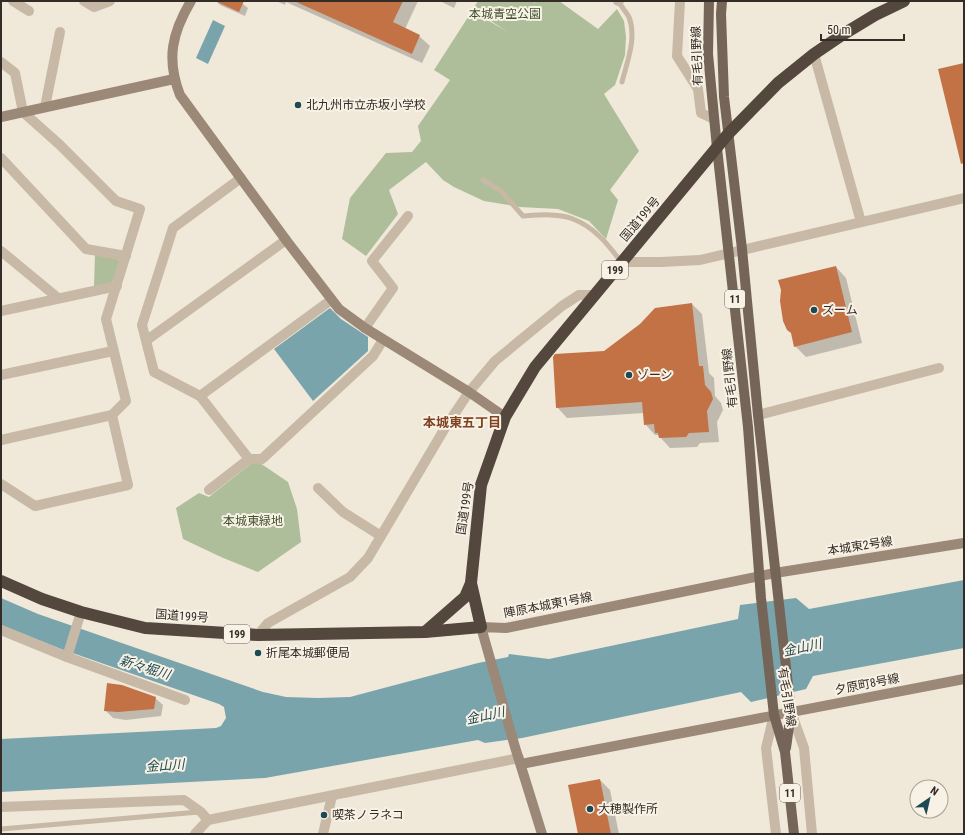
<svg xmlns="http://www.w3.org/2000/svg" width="965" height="835" font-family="'Roboto Condensed','Noto Sans JP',sans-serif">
	<rect width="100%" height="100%" fill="#f0e8d9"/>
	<g fill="#aebe9a">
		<path d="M478,1H534V4L509,28L534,4L535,1H559L598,29L617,9L624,21L626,37L625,55L615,85L604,94L639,151L610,190L618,200L606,239L589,221L558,209L520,207L484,201L454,187L443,180L426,162L389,190L398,214L366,256L342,239L350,198L386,153L412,152L421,141L418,126L450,80L434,70L472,11L506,31L473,9Z"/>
		<path d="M95,254L117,258L121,264L111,284L94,286Z"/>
		<path d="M252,463H260L288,482L297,509L301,542L258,572L221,557L183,539L176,508L199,493L209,497Z"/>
	</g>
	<g fill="#79a4ac">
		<path d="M213,20L225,26L208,64L196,58Z"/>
		<path d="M330,308L341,319L368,337V351L313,401L274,349Z"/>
		<path d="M964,580V648L813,676L806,689L751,702L741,692L522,738L485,743L478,740L265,778L1,792V739L216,728L221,726L226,718L224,707L219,704L61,649L1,625V598L38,614L263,692L286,697L318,698L350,697L478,663L508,657L509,654L549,659L738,619L740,605L796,598L809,609Z"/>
	</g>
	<g fill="#0003">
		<path d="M216,1H239L248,8L245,16L220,5Z"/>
		<path d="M276,1H418L405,29L419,36L430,46L422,63L286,2L285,5Z"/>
		<path d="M440,1H457L454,8Z"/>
		<path d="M836,267L846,278L862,343L806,357L795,346Z"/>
		<path d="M692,304L702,314L709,373L714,378L715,396L721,403L723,410L717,422L719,442L700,443L697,447L670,448L658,435H655L645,424L644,413L567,418L557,407L604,352Z"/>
		<path d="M155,698L163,705L161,716L126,720L113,718L105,710Z"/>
		<path d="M600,780L610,790L619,834H579Z"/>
	</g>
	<g fill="#c27245">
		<path d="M215,1H244L239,12Z"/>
		<path d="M294,1H403L393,22L420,35L412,54Z"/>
		<path d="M964,63V163L961,164L938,69Z"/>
		<path d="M836,266L852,332L794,347L791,333L787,330L783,321L780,301L781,290L778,280Z"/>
		<path d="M692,303L699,366H703L705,385L711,392L713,399L707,411L709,432L689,433L686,437L659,438L658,433H655L654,424L644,425L642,402L556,408L553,357L555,354L604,351L640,324L655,308Z"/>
		<path d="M107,683L122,685L156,697L154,709L118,712L104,711Z"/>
		<path d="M600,779L611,834H578L568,785Z"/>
	</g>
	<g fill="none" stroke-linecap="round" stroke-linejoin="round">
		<g stroke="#c7b9a5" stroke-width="5">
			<path d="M618,1C621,6 626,12 629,17C637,38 627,62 622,82"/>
			<path d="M483,180L501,191L523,216C538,215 559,213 573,219C594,227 608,244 621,262"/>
			<path d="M1,829L199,812"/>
		</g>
		<g stroke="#c7b9a5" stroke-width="10">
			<path d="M13,1L29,11"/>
			<path d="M84,1L94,7L110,1"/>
			<path d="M618,1H619"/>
			<path d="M680,1L677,56L698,89L701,113L714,119"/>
			<path d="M814,54L861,222"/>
			<path d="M1,62L15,73L23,112L60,145L116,201L140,209L106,319L126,401L112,415"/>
			<path d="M45,107L60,32"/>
			<path d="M1,158L86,249L126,256"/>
			<path d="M241,178L173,228L142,325L154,372L200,396L331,300"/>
			<path d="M1,251L58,298"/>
			<path d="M621,262H661L700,260L964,198"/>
			<path d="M1,311L117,286"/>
			<path d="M365,328L393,288L372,261L408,216"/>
			<path d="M147,340L286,240"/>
			<path d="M1,375L113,351"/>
			<path d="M200,396L249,459H262L373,356L383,340"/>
			<path d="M758,415L939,368"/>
			<path d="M1,440L112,415L128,485L35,506L1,484"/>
			<path d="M318,488L343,512L381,536"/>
			<path d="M209,490L249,459"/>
			<path d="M1,630L67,657L185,700"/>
			<path d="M258,635L268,623L350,577L368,558L445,428L469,392L495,361L562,306L579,295H594"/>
			<path d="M67,657L81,612"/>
			<path d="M791,712L804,748L812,834"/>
			<path d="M774,715L766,748L776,834"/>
			<path d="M1,807L184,800L201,812L208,820"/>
			<path d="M195,834L208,820L519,758"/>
			<path d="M323,834L332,796"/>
		</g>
		<g stroke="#9b8877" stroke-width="10">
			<path d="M191,1C172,33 166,59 180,95L286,240L339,309L365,328L469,392L505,417"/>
			<path d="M1,117L174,79"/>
			<path d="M521,764L964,679"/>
			<path d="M542,834L515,747L481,627L506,628L775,573L964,543"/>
		</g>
		<g stroke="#756558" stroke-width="10">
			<path d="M709,1L708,54L717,148L748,427L761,598L774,715L785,752L794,834"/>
			<path d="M722,1L721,14L724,97L742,249L758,415L791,712L786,748"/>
		</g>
		<g stroke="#54473e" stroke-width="12">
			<path d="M1,581L42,599L81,612L145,628L258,635L425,632L481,627L471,583L481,485L505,417L535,367L728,134L778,83L814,54L842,35L875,15L904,1"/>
			<path d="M425,632L465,597L471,583"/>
		</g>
	</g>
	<g fill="#1e4953" stroke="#f8f1e5" stroke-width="1.5">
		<circle cx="298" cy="105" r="4"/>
		<circle cx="814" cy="310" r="4"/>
		<circle cx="629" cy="375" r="4"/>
		<circle cx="258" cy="653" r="4"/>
		<circle cx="590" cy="809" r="4"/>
		<circle cx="324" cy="815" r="4"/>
	</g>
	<g text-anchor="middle" stroke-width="4" stroke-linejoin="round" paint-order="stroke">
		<g fill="#f8f1e5" stroke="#6f675f" stroke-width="1">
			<rect x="602" y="261" width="26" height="18" rx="3"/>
			<rect x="725" y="290" width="20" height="18" rx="3"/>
			<rect x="224" y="625" width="26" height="18" rx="3"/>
			<rect x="780" y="784" width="20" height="18" rx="3"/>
		</g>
		<g font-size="11" font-weight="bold" fill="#342c26">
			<text x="615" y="274">199</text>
			<text x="735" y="303">11</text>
			<text x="237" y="638">199</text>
			<text x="790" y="797">11</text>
		</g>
		<g font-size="12" fill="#3f512b" stroke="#f8f1e5">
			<text x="505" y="18">本城青空公園</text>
			<text x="253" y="525">本城東緑地</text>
		</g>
		<g font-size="12" fill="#342c26" stroke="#f8f1e5">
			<text transform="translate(697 56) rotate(-92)" y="4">有毛引野線</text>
			<text transform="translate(640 219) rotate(-50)" y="4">国道199号</text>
			<text transform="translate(730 378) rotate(-96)" y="4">有毛引野線</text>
			<text transform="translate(465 508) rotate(-81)" y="4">国道199号</text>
			<text transform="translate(860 546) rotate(-9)" y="4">本城東2号線</text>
			<text transform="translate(548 605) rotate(-11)" y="4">陣原本城東1号線</text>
			<text transform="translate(182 616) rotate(4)" y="4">国道199号</text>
			<text transform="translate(867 684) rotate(-11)" y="4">夕原町8号線</text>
			<text transform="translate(787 697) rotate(81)" y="4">有毛引野線</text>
		</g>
		<g font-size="12" fill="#342c26" stroke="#f8f1e5" text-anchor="start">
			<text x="306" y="109">北九州市立赤坂小学校</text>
			<text x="822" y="314">ズーム</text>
			<text x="637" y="379">ゾーン</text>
			<text x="266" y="657">折尾本城郵便局</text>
			<text x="598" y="813">大穂製作所</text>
			<text x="332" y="819">喫茶ノラネコ</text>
		</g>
		<g font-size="13" font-weight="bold" fill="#7f4322" stroke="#f8f1e5">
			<text x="462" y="427">本城東五丁目</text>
		</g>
		<g font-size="13" font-style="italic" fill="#1e4953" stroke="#f8f1e5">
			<text transform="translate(802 647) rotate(-12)" y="5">金山川</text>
			<text transform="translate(145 667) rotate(17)" y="5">新々堀川</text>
			<text transform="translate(485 715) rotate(-12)" y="5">金山川</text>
			<text transform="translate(165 765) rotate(-4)" y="5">金山川</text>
		</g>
	</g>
	<rect width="965" height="835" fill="none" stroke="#342c26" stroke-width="4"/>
	<g transform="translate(929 799) rotate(34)"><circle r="19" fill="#f8f1e5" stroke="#aaa299"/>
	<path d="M0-3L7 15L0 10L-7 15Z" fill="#1e4953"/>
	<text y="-6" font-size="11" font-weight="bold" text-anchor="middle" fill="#342c26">N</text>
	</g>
	<path d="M821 34v6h83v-6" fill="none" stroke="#342c26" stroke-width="2"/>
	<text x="827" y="34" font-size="12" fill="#342c26" stroke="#f8f1e5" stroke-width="3" paint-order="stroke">50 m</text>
</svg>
